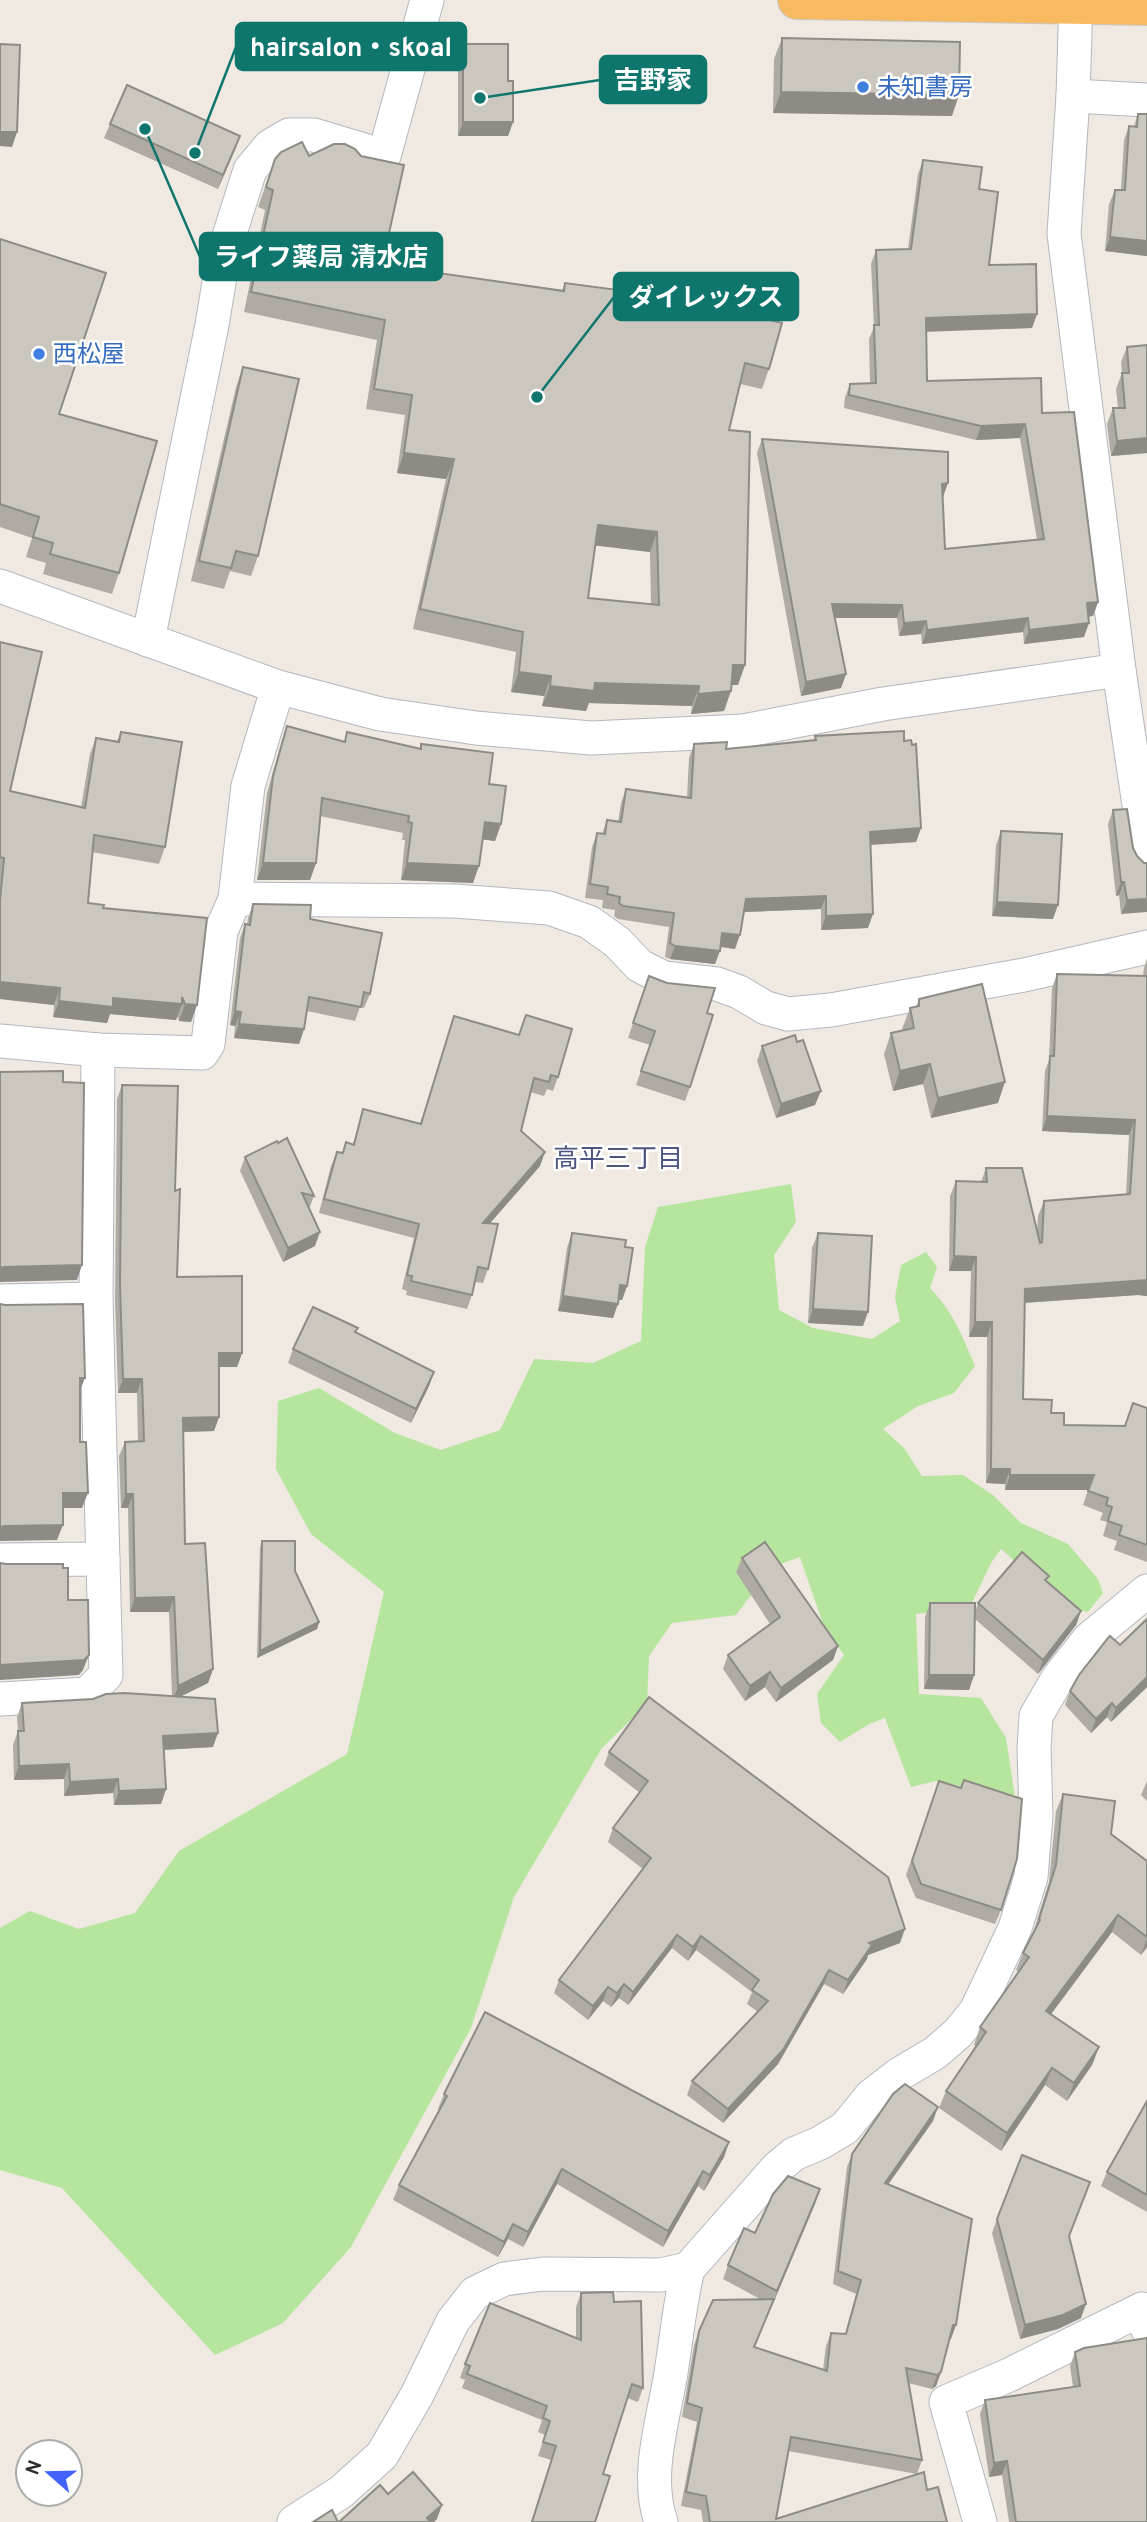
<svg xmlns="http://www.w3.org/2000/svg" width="1147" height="2522" font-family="Overpass,'Noto Sans JP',sans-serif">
	<rect width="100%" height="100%" fill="#efe9e1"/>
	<path fill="#b6e59e" d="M791,1184L796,1222L774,1255L779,1310L813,1328L872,1339L900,1321L895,1297L901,1265L926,1252L937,1267L930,1288C952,1310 963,1337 975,1366L954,1393L918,1406L883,1429L904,1448L922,1476L963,1475L993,1495L1021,1523L1068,1544L1098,1579L1103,1593L1088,1612L1068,1608L1001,1549L991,1563L970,1607L916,1614L919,1694L981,1698L1006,1738L1015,1797L936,1781L911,1787L885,1718L869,1724L840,1742L821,1723L817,1694L844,1655L824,1627L800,1557L772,1567L736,1615L672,1623L649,1656L647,1704L602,1748L514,1897L471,2028L351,2247L283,2323L215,2355L62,2188L0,2170V1928L30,1911L79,1929L135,1913L179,1851L347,1754L384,1592L311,1534L276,1469L278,1401L319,1388L395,1433L441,1450L500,1430L534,1359L593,1363L641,1341L645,1247L658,1207Z"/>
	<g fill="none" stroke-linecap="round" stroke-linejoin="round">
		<defs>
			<g id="minor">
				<path d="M1076,0L1073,96L1064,234L1119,670L1147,859"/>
				<path d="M1073,96L1147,100"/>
				<path d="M0,586L278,687L380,714L476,728L591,738L743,731L883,704L1119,670"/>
				<path d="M148,640L212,325L224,252L250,170L270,146L289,135H314L384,156L427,0"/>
				<path d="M235,899L455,901L549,908L589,922L617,942L640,966L664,978L717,984L739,992L766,1008L788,1014L831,1010L1024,975L1147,947"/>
				<path d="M0,1041L98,1050L202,1053L208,1044L221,931L235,899L248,786L278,687"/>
				<path d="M0,1301L96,1299"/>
				<path d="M0,1560L103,1559"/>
				<path d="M0,1699L87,1694L106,1675L96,1299L98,1050"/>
				<path d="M294,2522L341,2492L382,2455L417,2395L453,2321L475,2293L504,2279L543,2274L660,2275L688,2269L777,2168L794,2154L820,2143L845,2128L871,2096L898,2075L935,2053L958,2033L976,2011L1015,1928L1031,1877L1036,1816L1034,1749L1036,1716L1058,1678L1089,1639L1147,1591"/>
				<path d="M661,2522C644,2473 665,2416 672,2366C677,2334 680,2301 688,2269"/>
				<path d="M980,2522L946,2402L1009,2375L1142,2309L1147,2328"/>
			</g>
			<path id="trunk" d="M797,0L1147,6"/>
		</defs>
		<use href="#minor" stroke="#b4b7c1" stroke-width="35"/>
		<use href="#trunk" stroke="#c9c9c9" stroke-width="40"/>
		<use href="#minor" stroke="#fff" stroke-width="33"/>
		<use href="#trunk" stroke="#f8ba60" stroke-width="38"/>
	</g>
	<g fill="#afaba4" fill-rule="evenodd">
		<path d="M782,38L952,116L773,113L774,59Z"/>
		<path d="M463,44L508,81L513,122L508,136H458V58Z"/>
		<path d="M1138,114L1147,256L1105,251L1109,204L1115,190H1121L1124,140L1129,126H1134Z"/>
		<path d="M110,124L240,136L218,189L104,138Z"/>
		<path d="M309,156L382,265L562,290L565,283L639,292L642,284L732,307L737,292L770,320L769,369L762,389L740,384L729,430L738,685H732L724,711L691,714L692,706L589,703L586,711L542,706L544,696L511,692L516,652L413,629L446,479L397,473L405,415L366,409L377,340L244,312L265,210L258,207L275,159ZM595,545L650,552L651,604L588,598Z"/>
		<path d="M923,160L979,189L989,265L1037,314L1032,328L926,331L927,381L1042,413L1098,602L1093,616L1088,617L1084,637L1024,644L1023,632L922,644L921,634L899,636L897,618H835L846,674L841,688L801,696L757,453L762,439L943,497H942L945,549L1037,540L1020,438L976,440L844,408L845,397L850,384L870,383L869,339L874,327L871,264L876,250L908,249L918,174Z"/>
		<path d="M0,239L59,414L119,573L112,594L43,574L46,563L26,557L32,538L0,527Z"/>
		<path d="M1147,345V453L1111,456L1107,424L1113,408H1118L1116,389L1122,373L1121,362L1127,347Z"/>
		<path d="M243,367L258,556L251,576L230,571L224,589L191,581L236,387Z"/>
		<path d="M0,642L10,791L81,807L90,754L96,738L117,741L121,732L165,847L159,864L92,852L88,903L103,908L207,918L191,1022L179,1021L177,1016L176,1020L110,1014L107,1023L53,1017L54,1005L0,999Z"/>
		<path d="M287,726L344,742L347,732L420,749L421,744L489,784L501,824L495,841L483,839L473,883L401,880L405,840H402L403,833L320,816L316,863L310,880H257L267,793L281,744Z"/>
		<path d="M815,736L904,741L921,828L916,842L871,845L868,928L821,930V909L744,912L735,949L720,947L715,964L670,959L665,957L669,927L618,919L614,916L615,910L602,908L603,900L585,898L592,847L597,833L602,834L607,820L618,822L621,803L626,789L687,798L689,758L694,744L726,749L814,741Z"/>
		<path d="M1113,810L1137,856L1144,863L1121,914L1119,895L1116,896L1108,824Z"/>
		<path d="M1001,831L1053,919L992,916L996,845Z"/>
		<path d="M253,904L310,919L370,994L364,1008L360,1007L355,1021L307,1011L304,1029L299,1044L234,1038L235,1026L230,1025L240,938L245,924L247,925L248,918Z"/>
		<path d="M1147,958V1296L1138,1295L1025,1303L1023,1399L1051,1413L1064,1425L1125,1426L1147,1408V1562L1114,1550L1117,1541L1103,1536L1107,1522L1100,1520L1103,1513L1083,1505L1088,1490H1005V1484L986,1483L987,1337H969L971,1271H949L950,1196L956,1181L981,1182L986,1168L1037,1233L1038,1216L1044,1201L1126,1195L1129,1135L1042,1131L1045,1071L1049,1060L1052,988L1057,974L1143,976L1144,968Z"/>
		<path d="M649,976L707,1013L690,1087L685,1101L636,1085L650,1045L628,1038Z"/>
		<path d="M919,999L998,1103L931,1118L923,1084L893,1091L884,1054L891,1033L903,1031L902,1029L910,1008L916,1007Z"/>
		<path d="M526,1015L558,1077L553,1091L547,1089L544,1096L530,1092L521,1131L540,1166L490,1223L488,1269L483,1283L475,1282L472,1295L467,1309L406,1295L407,1291L402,1289L414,1238L319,1213L331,1166L337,1152L342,1153L346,1142L353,1144L363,1109L420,1124L454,1016L519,1035Z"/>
		<path d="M762,1046L815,1105L776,1118L757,1061Z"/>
		<path d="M122,1085L175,1191L177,1277L242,1353L237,1367H219V1417L214,1431L183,1432L185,1544L213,1669L208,1683L180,1697L213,1747L164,1750L166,1789L161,1804L114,1805L113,1793L64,1796V1779L14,1780L13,1745L18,1731L17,1717L22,1703L172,1696L169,1612H130L128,1508H121L119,1456L125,1442L138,1441L137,1393H118L115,1299L117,1099Z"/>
		<path d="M245,1157L314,1196L309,1209L315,1246L283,1262L240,1171Z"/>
		<path d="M572,1233L625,1247L627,1286L622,1300H618L613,1318L558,1311L567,1248Z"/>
		<path d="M818,1233L863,1326L808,1323L812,1248Z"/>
		<path d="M356,1332L434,1372L429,1386L411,1423L288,1363L293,1349Z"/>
		<path d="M262,1541L295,1571L319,1622L317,1629L257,1658L260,1548Z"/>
		<path d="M742,1558L838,1646L833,1660L776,1702L765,1687L745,1701L723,1669L728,1655L770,1624L736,1572Z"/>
		<path d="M1047,1581L1081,1611L1076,1625L1038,1674L975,1619L974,1675L969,1690L924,1689L925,1617L930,1603L975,1612L978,1603Z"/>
		<path d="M1147,1619V1687L1111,1722L1107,1717L1091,1733L1065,1705L1070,1691Z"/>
		<path d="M609,1752L900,1943L868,1955L867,1959L843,1994L824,1984L778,2064L723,2123L687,2095L692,2081L758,2012L747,2004L752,1992L696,1950L688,1961L672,1948L628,2005L619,1998L611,2007L603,2001L588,2020L554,1993L559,1980L643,1869L608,1842L613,1828L640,1793L604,1765Z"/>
		<path d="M939,1781L961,1788L1001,1910L995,1924L916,1898L906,1875Z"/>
		<path d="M1147,1781V1801L1141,1795Z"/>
		<path d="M1063,1794L1111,1834L1147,1861V1948L1141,1955L1112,1932L1051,2014L1099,2047L1092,2065L1067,2101L1045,2085L1001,2151L939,2108L946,2091L976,2047L974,2045L980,2027L1019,1972L1016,1970L1023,1953L1033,1933L1049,1882L1056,1811Z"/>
		<path d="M444,2094L729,2142L724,2157L704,2191L698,2186L663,2247L557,2184L523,2247L508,2239L498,2257L393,2200L399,2185L439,2110L438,2109Z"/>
		<path d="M1147,2101V2212L1101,2186L1107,2172Z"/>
		<path d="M933,2121L888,2184L951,2339H950L941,2372L936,2386L932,2389L908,2383L922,2460L917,2474L788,2451L776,2519L927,2490L947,2522H703L701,2510L681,2506L697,2422L682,2417L694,2345L699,2331L760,2299L723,2279L728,2265L755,2233L820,2189L754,2347L823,2370L826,2346L831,2333L845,2334L856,2294L833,2284L847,2167L852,2154Z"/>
		<path d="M997,2219L1069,2237L1081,2318L1058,2329L1020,2339L992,2233Z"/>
		<path d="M581,2293L614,2302L643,2388L638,2402L627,2398L603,2474L595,2522H531L551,2460L538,2456L545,2435L538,2432L542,2420L462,2388L465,2380L460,2378L465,2364L576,2338V2307Z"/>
		<path d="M1075,2352L1147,2522H1009L1002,2475L989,2477L980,2414L985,2400L1073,2387L1070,2366Z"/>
	</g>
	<g fill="#8e8b86">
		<path d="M781,92L959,95L952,116L773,113Z"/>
		<path d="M463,122H513L508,136H458Z"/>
		<path d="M0,132H17L12,147L0,146Z"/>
		<path d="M240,136L235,150L218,189L223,175Z"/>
		<path d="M1110,237L1147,241V256L1105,251Z"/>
		<path d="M1037,314L1032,328L921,332L926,318Z"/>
		<path d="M1025,424L1020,438L976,440L981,426Z"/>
		<path d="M1147,438V453L1111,456L1117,441Z"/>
		<path d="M404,453L454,459L446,479L397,473Z"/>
		<path d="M948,483L943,497L937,498L942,484Z"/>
		<path d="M598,525L657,532L650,552L591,545Z"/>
		<path d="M1098,602L1093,616L1082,617L1087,603Z"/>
		<path d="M832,604L902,605L897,618H827Z"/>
		<path d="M1028,618L1023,632L922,644L927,630Z"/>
		<path d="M926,621L921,634L899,636L904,623Z"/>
		<path d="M1089,623L1084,637L1024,644L1029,630Z"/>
		<path d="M733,665H745L738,685H725Z"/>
		<path d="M519,672L551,676L544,696L511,692Z"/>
		<path d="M846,674L841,688L801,696L806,682Z"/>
		<path d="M595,683L699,686L692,706L589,703L586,711L542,706L550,686Z"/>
		<path d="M731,691L724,711L691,714L698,694Z"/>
		<path d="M485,822L501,824L495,841L479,839Z"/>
		<path d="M921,828L916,842L865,845L870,832Z"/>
		<path d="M263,863H316L310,880H257Z"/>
		<path d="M407,863L479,866L473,883L401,880Z"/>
		<path d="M1121,882H1124L1119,895L1116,896Z"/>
		<path d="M826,896L821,909L741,912L746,899Z"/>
		<path d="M1147,899V912L1121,914L1127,900Z"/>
		<path d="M997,902L1058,905L1053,919L992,916Z"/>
		<path d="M873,914L868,928L821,930L826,916Z"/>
		<path d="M722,933L740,935L735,949L717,946Z"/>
		<path d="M675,946L720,951L715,964L670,959Z"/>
		<path d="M0,982L60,988L54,1005L0,999Z"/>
		<path d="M113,998L182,1004L176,1020L110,1014L107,1023L53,1017L59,1001Z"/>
		<path d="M185,1004L197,1005L191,1022L179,1021Z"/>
		<path d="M235,1011L241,1012L235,1026L230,1025Z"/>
		<path d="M239,1024L304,1029L299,1044L234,1038Z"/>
		<path d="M930,1064L923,1084L893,1091L900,1071Z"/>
		<path d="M1005,1082L998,1103L931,1118L938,1098Z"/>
		<path d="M821,1091L815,1105L776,1118L781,1104Z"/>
		<path d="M1047,1116L1135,1120L1129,1135L1042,1131Z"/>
		<path d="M545,1152L540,1166L478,1237L483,1223Z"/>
		<path d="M320,1232L315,1246L283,1262L288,1248Z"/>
		<path d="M954,1256L976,1257L971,1271H949Z"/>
		<path d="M82,1265L77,1280L0,1282V1268L4,1267Z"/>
		<path d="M1144,1280H1147V1296L1138,1295L1020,1303L1025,1289Z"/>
		<path d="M620,1285L627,1286L622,1300H615Z"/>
		<path d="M563,1296L618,1304L613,1318L558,1311Z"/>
		<path d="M813,1309L868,1312L863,1326L808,1323Z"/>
		<path d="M975,1322H992L987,1337H969Z"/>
		<path d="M219,1353H242L237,1367H214Z"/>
		<path d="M434,1372L429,1386L411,1423L416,1409Z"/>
		<path d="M80,1378H85L79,1393Z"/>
		<path d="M123,1379H142L137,1393H118Z"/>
		<path d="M219,1417L214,1431L178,1432L183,1418Z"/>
		<path d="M991,1469H1010L1005,1484L986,1483Z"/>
		<path d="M1010,1475H1094L1088,1490H1005Z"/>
		<path d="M63,1493H88L82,1508H57Z"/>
		<path d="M126,1494H133L128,1508H121Z"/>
		<path d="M63,1525L57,1540L0,1541V1527L5,1526Z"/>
		<path d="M174,1597L169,1612H130L135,1598Z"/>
		<path d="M1081,1611L1076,1625L1038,1674L1043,1660Z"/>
		<path d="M319,1622L317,1629L257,1658L260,1651Z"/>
		<path d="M838,1646L833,1660L776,1702L781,1688Z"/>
		<path d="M89,1655L83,1670L79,1675L0,1680V1665Z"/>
		<path d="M213,1669L208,1683L173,1700L178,1686Z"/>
		<path d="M770,1672L765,1687L745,1701L750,1686Z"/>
		<path d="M929,1675H974L969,1690L924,1689Z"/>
		<path d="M1147,1677V1687L1111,1722L1116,1708Z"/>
		<path d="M1112,1703L1107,1717L1091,1733L1096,1719Z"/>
		<path d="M218,1733L213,1747L158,1750L163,1736Z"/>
		<path d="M69,1764L64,1779L14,1780L19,1766Z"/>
		<path d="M118,1779L113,1793L64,1796L70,1782Z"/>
		<path d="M166,1789L161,1804L114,1805L119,1791Z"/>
		<path d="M1118,1915L1112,1932L1040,2029L1046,2011Z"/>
		<path d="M905,1929L900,1943L868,1955L867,1959L843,1994L848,1980L869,1943Z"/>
		<path d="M677,1935L672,1948L628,2005L633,1992Z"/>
		<path d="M701,1936L696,1950L688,1961L693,1947Z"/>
		<path d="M1147,1939V1946L1141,1955Z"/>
		<path d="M829,1970L824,1984L778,2064L723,2123L728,2109Z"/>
		<path d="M624,1984L619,1998L611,2007L617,1993Z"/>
		<path d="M608,1987L603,2001L588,2020L593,2006Z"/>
		<path d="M1099,2047L1092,2065L1067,2101L1074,2083Z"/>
		<path d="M1052,2068L1045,2085L1001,2151L1007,2133Z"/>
		<path d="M938,2107L933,2121L880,2196L885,2183Z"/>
		<path d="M729,2142L724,2157L704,2191L710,2175Z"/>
		<path d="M562,2169L557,2184L523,2247L528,2232Z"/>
		<path d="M703,2171L698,2186L663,2247L668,2231Z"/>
		<path d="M820,2189L815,2204L772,2306L777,2291Z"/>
		<path d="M513,2224L508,2239L498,2257L504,2242Z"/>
		<path d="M1086,2304L1081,2318L1058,2329L1020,2339L1025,2325Z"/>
		<path d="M953,2325H956L951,2339H948Z"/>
		<path d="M941,2372L936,2386L932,2389L937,2375Z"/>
		<path d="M1007,2461L1002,2475L989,2477L994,2463Z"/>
		<path d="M442,2505L437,2519L434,2522H425L427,2518Z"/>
	</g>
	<g fill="#cbc7bf" stroke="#8e8b86" stroke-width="2" fill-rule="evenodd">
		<path d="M782,38L960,42L959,95L781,92Z"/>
		<path d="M0,44L20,45L17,132H0Z"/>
		<path d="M463,44H508V81H513V122H463Z"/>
		<path d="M127,85L240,136L223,175L110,124Z"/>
		<path d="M1138,114H1147V241L1110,237L1115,190H1125L1129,126L1137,127Z"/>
		<path d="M302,142L309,156L334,144H345L355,149L361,156L404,165L382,265L564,291L565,283L640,293L642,284L733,308L737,292L775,302L770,320L782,323L769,369L745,363L729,430L750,432L745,665H733L731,691L698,694L699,686L595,683L594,691L550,686L551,676L519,672L523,632L420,609L454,459L404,453L412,395L374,389L385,320L251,292L273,190L266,187L275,159L281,152ZM598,525L657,532L659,605L588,598Z"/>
		<path d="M923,160L982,167L979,189L998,192L989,265L1036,264L1037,314L926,318L927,381L1041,378L1042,413L1074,412L1098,602L1087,603L1089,623L1029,630L1028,618L927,630L926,621L904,623L902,605L832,604L846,674L806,682L762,439L948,452V483L942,484L945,549L1044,539L1025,424L981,426L849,395L850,384L876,383L874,325H879L876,250L911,249Z"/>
		<path d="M0,239L106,273L59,414L157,441L119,573L50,554L53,543L33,537L39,517L0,504Z"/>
		<path d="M1147,345V438L1117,441L1113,408H1125L1122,373H1129L1127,347Z"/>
		<path d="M243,367L299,379L258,556L236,551L231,568L199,561Z"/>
		<path d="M0,642L42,652L10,791L85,808L96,738L119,742L121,732L182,742L165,847L94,835L88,903L104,905L103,908L207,918L197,1005L185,1004L182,997V1004L113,998V1007L59,1001L60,988L0,982V901L4,858L0,857Z"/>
		<path d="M287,726L345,742L347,732L421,749V744L493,753L489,784L506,786L501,824L485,822L479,866L407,863L412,823L408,822L409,816L322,798L316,863H263L273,776Z"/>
		<path d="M904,731V741L911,740L912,745L916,744L921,828L870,832L873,914L826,916V896L746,899L740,935L722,933L720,951L675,946L670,943L674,913L623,906L619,903L620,897L607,894L608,887L590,884L597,833L605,834L607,820L621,822L626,789L691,798L694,744L727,742L726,749L816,740L815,736Z"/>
		<path d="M1127,809L1133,848L1137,856L1144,863H1147V899L1127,900L1124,882H1121L1113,810Z"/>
		<path d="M1001,831L1062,834L1058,905L997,902Z"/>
		<path d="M253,904L311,905L310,919L382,933L370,994L364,992L361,1007L309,997L304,1029L239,1024L241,1012L235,1011L245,924L250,925Z"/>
		<path d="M1057,974L1147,976V1280L1025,1289L1023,1399L1052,1400L1051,1413H1064V1425L1125,1426L1133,1403L1147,1408V1545L1119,1535L1122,1526L1108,1521L1112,1507L1106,1505L1108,1498L1088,1491L1094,1475H1010V1469H991L992,1322H975L976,1257L954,1256L956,1181L987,1182L986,1168H1022L1040,1243L1042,1242L1044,1201L1130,1194L1135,1120L1047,1116L1050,1056H1054Z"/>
		<path d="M649,976L667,983L715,988L707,1013L713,1015L690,1087L641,1071L655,1031L633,1023Z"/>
		<path d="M982,984L1005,1082L938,1098L930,1064L900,1071L891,1033L914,1028L910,1008L919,1006V999Z"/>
		<path d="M526,1015L572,1029L558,1077L551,1075L549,1082L534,1078L521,1131L545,1152L483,1223L498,1224L488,1269L478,1267L472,1295L411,1281L412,1276L407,1275L419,1224L324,1199L337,1152L343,1153L346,1142L354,1145L363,1109L421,1124L454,1016L519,1035Z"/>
		<path d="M795,1035L797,1042L803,1040L821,1091L781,1104L762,1046Z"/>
		<path d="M63,1071V1082L84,1083L82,1265L4,1267L0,1268V1072Z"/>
		<path d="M122,1085L178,1086L175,1191L180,1189L177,1277L242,1276V1353H219V1417L183,1418L185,1544L205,1543L213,1669L178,1686L174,1597L135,1598L133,1494H126L125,1442L144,1441L142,1379H123L120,1285Z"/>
		<path d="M287,1138L314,1196L302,1193L320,1232L288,1248L245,1157L277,1141L278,1143Z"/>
		<path d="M572,1233L626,1240L625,1247L633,1248L627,1286L620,1285L618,1304L563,1296Z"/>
		<path d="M818,1233L872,1236L868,1312L813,1309Z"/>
		<path d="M0,1304L5,1305L83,1304L85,1378H80V1442H86L88,1493H63V1525L5,1526L0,1527Z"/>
		<path d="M313,1307L358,1328L355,1332L434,1372L416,1409L293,1349Z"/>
		<path d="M262,1541H295V1571L319,1622L260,1651Z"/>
		<path d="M765,1542L838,1646L781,1688L770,1672L750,1686L728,1655L780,1617L742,1558Z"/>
		<path d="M1022,1552L1049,1576L1045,1580L1081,1611L1043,1660L978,1603Z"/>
		<path d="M0,1563L6,1564H63V1568H68V1600H88L89,1655L84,1660L0,1665Z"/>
		<path d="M930,1603H975L974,1675H929Z"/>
		<path d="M1147,1619V1677L1116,1708L1112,1703L1096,1719L1070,1691L1079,1675L1108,1638L1110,1636L1120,1645Z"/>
		<path d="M125,1693L215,1699L218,1733L163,1736L166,1789L119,1791L118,1779L70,1782L69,1764L19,1766L18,1731H24L22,1703L93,1699L106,1694Z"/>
		<path d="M649,1697L888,1877L905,1929L869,1943L872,1945L848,1980L829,1970L783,2050L728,2109L692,2081L768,2001L752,1990L759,1980L701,1936L693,1947L677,1935L633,1992L624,1984L617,1993L608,1987L593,2006L559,1980L651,1858L613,1828L648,1781L609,1752Z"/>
		<path d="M964,1780L1022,1799L1017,1859L1001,1910L921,1884L912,1861L939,1781L961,1788Z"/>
		<path d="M1063,1794L1115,1801L1111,1834L1147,1861V1937L1118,1915L1046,2011L1099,2047L1074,2083L1052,2068L1007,2133L946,2091L986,2032L980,2027L1029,1957L1023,1953L1040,1920L1039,1919L1056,1865Z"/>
		<path d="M485,2012L729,2142L710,2175L703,2171L668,2231L562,2169L528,2232L513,2224L504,2242L399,2185L447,2096L444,2094Z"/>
		<path d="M905,2084L938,2107L885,2183L972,2219L956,2325H953L941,2372L937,2375L906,2368L922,2460L791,2437L776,2519L924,2472L927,2490L938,2487L947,2522H710L706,2496L686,2492L702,2408L687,2403L699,2331L713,2300L774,2299L754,2347L827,2371L831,2333L846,2334L861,2280L838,2271L852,2154L893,2094Z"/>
		<path d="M1147,2101V2195L1107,2172Z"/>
		<path d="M1022,2155L1090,2182L1069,2236L1086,2304L1063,2315L1025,2325L997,2219Z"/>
		<path d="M788,2176L820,2189L777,2291L728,2265L744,2228L755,2233L773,2194Z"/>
		<path d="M613,2292L614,2302L641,2301L643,2388L632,2384L603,2474L610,2476L595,2522H532L556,2446L543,2442L550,2421L543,2418L547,2406L467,2374L470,2366L465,2364L490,2303L581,2340V2293Z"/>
		<path d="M1147,2338V2522H1016L1007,2461L994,2463L985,2400L1080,2386L1075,2352L1084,2348Z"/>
		<path d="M413,2472L442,2505L427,2518L430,2522H339L380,2485L388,2494Z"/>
		<path d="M332,2510L338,2522H313Z"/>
	</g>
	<g fill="#3f7fe0" stroke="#fff" stroke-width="2.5">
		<circle cx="863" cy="87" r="7"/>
		<circle cx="39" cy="354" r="7"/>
	</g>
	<g text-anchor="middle" stroke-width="5" stroke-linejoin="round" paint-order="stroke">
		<g font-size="24" fill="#366cbe" stroke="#fff" text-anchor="start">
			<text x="877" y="95">未知書房</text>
			<text x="53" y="362">西松屋</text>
		</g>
		<g font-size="26" fill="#4d5680" stroke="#fff">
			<text x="618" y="1167">高平三丁目</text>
		</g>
	</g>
	<path fill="none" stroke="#0f766e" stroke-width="2.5" d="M195 153L236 47M480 98L600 80M145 129L200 257M537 397L614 297"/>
	<g fill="#0f766e" stroke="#fff" stroke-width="2.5">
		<circle cx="195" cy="153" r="7"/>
		<circle cx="480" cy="98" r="7"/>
		<circle cx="145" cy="129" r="7"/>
		<circle cx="537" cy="397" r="7"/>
	</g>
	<g fill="#0f766e" stroke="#0f766e" stroke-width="2.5">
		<rect x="236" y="23" width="230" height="47" rx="7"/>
		<rect x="600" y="56" width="106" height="47" rx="7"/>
		<rect x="200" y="233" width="242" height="47" rx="7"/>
		<rect x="614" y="273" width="184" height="47" rx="7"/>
	</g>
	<g font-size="26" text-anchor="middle" font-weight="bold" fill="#fff">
		<text x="351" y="56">hairsalon・skoal</text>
		<text x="653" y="89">吉野家</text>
		<text x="321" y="266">ライフ薬局 清水店</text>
		<text x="706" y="306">ダイレックス</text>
	</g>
	<g transform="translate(49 2473) rotate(290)"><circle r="33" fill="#ffffff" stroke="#ababab" stroke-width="2"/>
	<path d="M0-5L12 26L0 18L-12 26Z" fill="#4264fb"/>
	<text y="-10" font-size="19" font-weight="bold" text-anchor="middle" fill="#2e2e2e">N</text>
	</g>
</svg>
